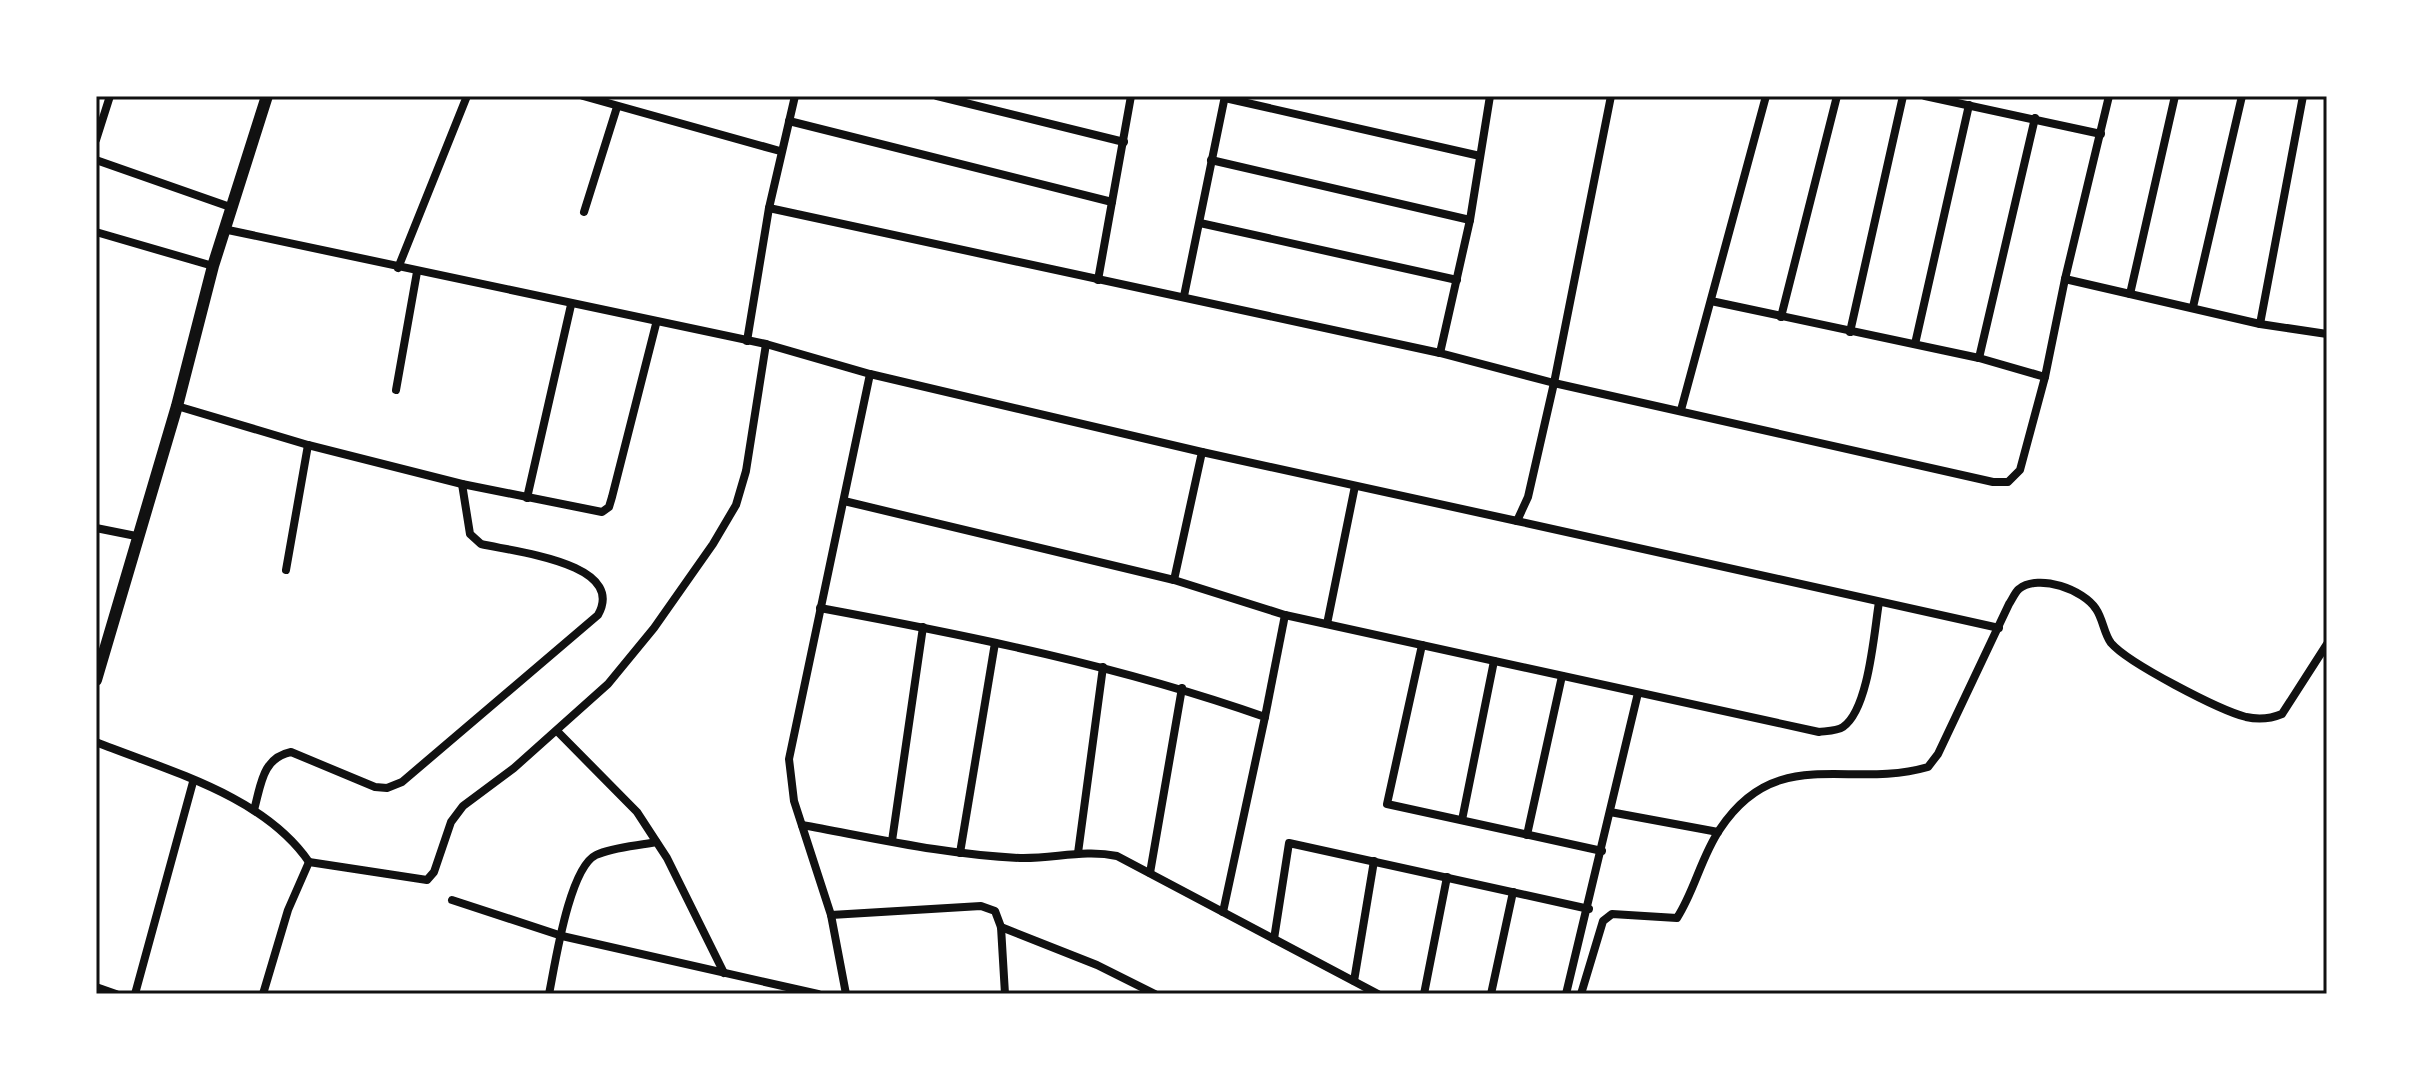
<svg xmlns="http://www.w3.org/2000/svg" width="2423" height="1090" font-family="'DejaVu Sans',sans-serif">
	<rect width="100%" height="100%" fill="#fff"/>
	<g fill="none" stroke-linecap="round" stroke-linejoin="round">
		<g stroke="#111" stroke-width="8">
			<path d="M583,96L780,151"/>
			<path d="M937,96L1124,142"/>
			<path d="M1925,96L2101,134"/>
			<path d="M1225,98L1480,156"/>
			<path d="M789,121L1112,202"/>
			<path d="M96,140L110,96"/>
			<path d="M96,160L233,208"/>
			<path d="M1211,160L1470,220"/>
			<path d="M769,208L1440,353L1554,383L1993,482H2008L2020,470L2045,377L2065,279L2260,324L2327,334"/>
			<path d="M584,212L617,107"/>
			<path d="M1200,223L1457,280"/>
			<path d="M228,230L766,344L870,374L789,759L794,801L831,915L846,994"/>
			<path d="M96,232L213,266"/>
			<path d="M398,268L467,96"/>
			<path d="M2065,279L2109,96"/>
			<path d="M1098,280L1131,96"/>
			<path d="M2130,294L2175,96"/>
			<path d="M1184,296L1225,96"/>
			<path d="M1711,301L1979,358L2045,377"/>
			<path d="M2193,307L2242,96"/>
			<path d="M1781,317L1837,96"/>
			<path d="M2260,324L2303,96"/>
			<path d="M1850,332L1903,96"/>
			<path d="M747,341L769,208L795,96"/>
			<path d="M1915,344L1969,105"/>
			<path d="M1440,353L1470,220L1490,96"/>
			<path d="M1979,358L2035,118"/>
			<path d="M870,374L1202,452L1517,521L1528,497L1554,383L1611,96"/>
			<path d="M396,390L417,272"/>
			<path d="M177,406L308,445L462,484L602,512L609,507L612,497L656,324"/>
			<path d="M1681,410L1766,96"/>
			<path d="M527,498L571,305"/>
			<path d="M844,501L1174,580L1285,615L1819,732C1826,731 1837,731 1843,727C1869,709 1874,632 1879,602"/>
			<path d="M1517,521L1999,628"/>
			<path d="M96,528L136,536"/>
			<path d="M286,570L308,445"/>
			<path d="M1174,580L1202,452"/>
			<path d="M820,608C971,636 1120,666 1265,717L1223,912"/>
			<path d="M1327,624L1355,486"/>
			<path d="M1422,645L1387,804L1602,851"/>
			<path d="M1265,717L1285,615"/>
			<path d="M557,731L637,812L667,858L724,973"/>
			<path d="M96,742C168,771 263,795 309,862"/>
			<path d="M254,810C261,785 262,758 291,752L375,787L387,788L402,782L598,615C627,563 515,552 481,544L470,534L462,484"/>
			<path d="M1610,812L1718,832"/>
			<path d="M1462,820L1494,661"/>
			<path d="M802,825C874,838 947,855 1020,858C1053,859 1084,849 1117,856L1378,994"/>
			<path d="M1527,835L1562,676"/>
			<path d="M892,841L923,627"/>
			<path d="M960,853L995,643"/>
			<path d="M1078,853L1103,667"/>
			<path d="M1150,873L1182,688"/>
			<path d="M452,900L562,936L818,994"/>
			<path d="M831,915L981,906L995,911L1001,927L1005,994"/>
			<path d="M1001,927L1097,965L1155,994"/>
			<path d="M1274,939L1289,843L1589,909"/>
			<path d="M1354,981L1374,861"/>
			<path d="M96,987L116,994"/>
			<path d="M135,994L193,782"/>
			<path d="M263,994L288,910L309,862L427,880L434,872L451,822L463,806L514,768L608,684L654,628L713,544L736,505L746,471L766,344"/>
			<path d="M549,994C555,965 569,868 596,855C613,847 637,846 656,842"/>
			<path d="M1424,994L1447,877"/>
			<path d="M1491,994L1513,892"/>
			<path d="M1566,994L1638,693"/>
			<path d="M1581,994L1603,921L1612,914L1677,918C1695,890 1701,857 1720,829C1777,743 1848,790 1928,767L1938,754L2009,604C2012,600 2015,592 2019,589C2039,573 2084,590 2096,609C2103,619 2104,634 2111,643C2128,663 2219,710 2246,717C2259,720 2270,719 2282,714L2327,644"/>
		</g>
		<path stroke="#111" stroke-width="12" d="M96,680L177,406L213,266L267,96"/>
	</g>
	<rect width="2423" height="1090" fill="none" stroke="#ffffff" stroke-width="196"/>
	<rect x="98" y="98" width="2227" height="894" fill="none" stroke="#111" stroke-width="3"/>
</svg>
